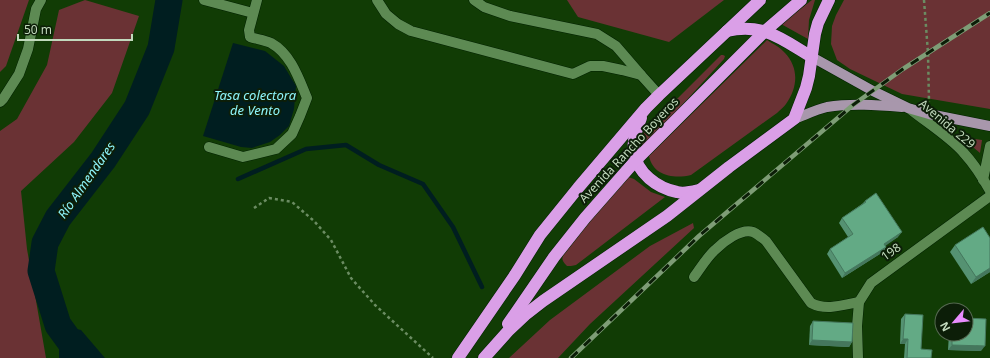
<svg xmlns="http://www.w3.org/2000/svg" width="990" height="358" font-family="'Noto Sans',sans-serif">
	<rect width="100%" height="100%" fill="#113c05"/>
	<g fill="#6a3234">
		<path d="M0,0H29L6,66L0,72Z"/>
		<path d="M85,0L139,16L112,93L74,142L21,191L27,249L46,358H0V131L17,119L47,65L59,10Z"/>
		<path d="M567,0H724L669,42L578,17Z"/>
		<path d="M812,0H815L809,20L808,39L781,24Z"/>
		<path d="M844,0H990V109L902,94L850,69L837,60L831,44L832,26L836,15Z"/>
		<path d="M767,40C773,44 780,47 785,53C799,68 798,87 786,104C784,107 780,110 777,113L691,175C674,179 653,176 649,156Z"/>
		<path d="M721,55H723L725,56L724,59L641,150L644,132Z"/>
		<path d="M961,137L982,140L980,153Z"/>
		<path d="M628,177L634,179L651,192L665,197L576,265L571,266H567C560,259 562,257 566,249Z"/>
		<path d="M693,223L694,228L590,324L558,358H509L550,320L650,246Z"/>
	</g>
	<g fill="#001e20">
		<path d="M233,43L265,51L284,66L296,86L294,109L289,126L280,135L270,142L252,148L241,147L203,136Z"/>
		<path d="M58,325L81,330L105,358H59V336Z"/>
	</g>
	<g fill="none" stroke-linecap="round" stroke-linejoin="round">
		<path stroke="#001e20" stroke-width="4.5" d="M238,179L306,149L346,145L379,165L423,184L453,227L482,287"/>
		<path stroke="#001e20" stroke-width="27" d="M82,358L58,325L41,271L45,243L58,218L103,160L137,108L161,48L169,0"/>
		<defs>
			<g id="minor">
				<path d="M204,0L253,13"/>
				<path d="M377,0L386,14L398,24L411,31L573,74L590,66H603L622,70L641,75L659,95"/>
				<path d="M474,0L484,7L510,16L597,34L616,46L641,75"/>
				<path d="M0,102L3,99L19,74L28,49L36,9L41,0"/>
				<path d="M910,109C926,122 950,137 963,152C974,164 983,178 990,191"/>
				<path d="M209,147L243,157L276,149L292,134L300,116L307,98C299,79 291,54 271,43C265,40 256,39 250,37L249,30L257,0"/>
				<path d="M983,180L990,146"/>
				<path d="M694,277C700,269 707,257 715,250C723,242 741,228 753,232C758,234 762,238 766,241L811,303C826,311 843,305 859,302"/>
				<path d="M858,358L857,326L859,302L871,283L990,196"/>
			</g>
			<g id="major">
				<path d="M812,57L873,91L908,108L929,114L990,126"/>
				<path d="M794,119C805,115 815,110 827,107C851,103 877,105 902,107"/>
			</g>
			<g id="highway">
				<path d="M727,31C763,22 783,40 812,57"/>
				<path d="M641,118C637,128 632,141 634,152C637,173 657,188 677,192C684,194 691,192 699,190"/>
				<path d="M508,324L554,257L585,218L636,160L765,31L801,0"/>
				<path d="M458,358L515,275L540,235L578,188L646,108L659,95L760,0"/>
				<path d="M484,358L509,330L525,315L543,301L667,216L729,167L794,119L806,88L809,76L815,34L818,23L829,0"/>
			</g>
		</defs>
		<use href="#minor" stroke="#012100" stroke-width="11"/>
		<use href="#major" stroke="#012100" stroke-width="11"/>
		<use href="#highway" stroke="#012100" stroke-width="13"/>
		<g stroke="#6b8c62" stroke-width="2.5" stroke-dasharray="3 3" stroke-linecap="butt">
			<path d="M924,0L928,53L929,102"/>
			<path d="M254,208L269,198L292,202L314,221L331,240L351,278L375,305L433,358"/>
		</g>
		<use href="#minor" stroke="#5d8a53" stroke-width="10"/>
		<use href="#major" stroke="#a897ac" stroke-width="10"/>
		<use href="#highway" stroke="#da9fe7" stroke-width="12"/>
		<defs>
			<path id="rail" d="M571,358L699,236L853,105L903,69L990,13"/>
		</defs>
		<use href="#rail" stroke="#7e9d76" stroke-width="4.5"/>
		<use href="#rail" stroke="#0c1e08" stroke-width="3" stroke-dasharray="9" stroke-linecap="butt"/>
	</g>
	<g fill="#559272">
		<path d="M865,201L898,237L885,245L886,247L883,252L842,278L827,254L830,249L848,237L839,223L842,218L862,204Z"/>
		<path d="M990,238V272L971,284L950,252L955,245Z"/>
		<path d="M905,314L921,349L931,358H904L905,344H900L901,319Z"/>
		<path d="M813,321L852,342L849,347L809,345L810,326Z"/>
		<path d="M949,334H966L981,351L948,350Z"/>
	</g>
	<g fill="#45775d">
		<path d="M902,232L898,237L881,249L884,244Z"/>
		<path d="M886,247L883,252L842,278L845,273Z"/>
		<path d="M990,268V272L971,284L976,277Z"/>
		<path d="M903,339H908L905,344H900Z"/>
		<path d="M812,340L852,342L849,347L809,345Z"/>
		<path d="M952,345L985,346L981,351L948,350Z"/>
	</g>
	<g fill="#63aa85" stroke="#45775d">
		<path d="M876,193L902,232L884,244L886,247L845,273L830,249L853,234L842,218L866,202L865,201Z"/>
		<path d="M983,227L990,238V268L976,277L955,245Z"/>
		<path d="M905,314L923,315L921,349L932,350L931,358H907L908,339H903Z"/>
		<path d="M966,318L986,319L985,346L952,345V334H966Z"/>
		<path d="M813,321L853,323L852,342L812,340Z"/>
	</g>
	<g text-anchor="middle" stroke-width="4" stroke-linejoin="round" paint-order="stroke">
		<g font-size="12" fill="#c2dabd" stroke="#0c1e08">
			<text transform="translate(947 124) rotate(40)" y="4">Avenida 229</text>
			<text transform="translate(629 150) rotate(-47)" y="4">Avenida Rancho Boyeros</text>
			<text transform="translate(891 252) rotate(-36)" y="4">198</text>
		</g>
		<g font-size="13" font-style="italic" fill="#8ef5fa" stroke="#0c1e08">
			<text x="255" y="100">Tasa colectora<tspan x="255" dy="15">de Vento</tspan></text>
			<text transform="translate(86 180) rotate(-55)" y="5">Río Almendares</text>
		</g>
	</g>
	<g transform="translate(954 322) rotate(242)"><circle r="19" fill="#0c1e08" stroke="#556950"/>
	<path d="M0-3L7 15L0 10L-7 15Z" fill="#e98dfe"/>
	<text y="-6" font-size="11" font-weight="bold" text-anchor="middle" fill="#c2dabd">N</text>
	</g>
	<path d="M18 34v6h114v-6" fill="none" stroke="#c2dabd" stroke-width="2"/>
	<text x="24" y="34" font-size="12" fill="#c2dabd" stroke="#0c1e08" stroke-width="3" paint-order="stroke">50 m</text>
</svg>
